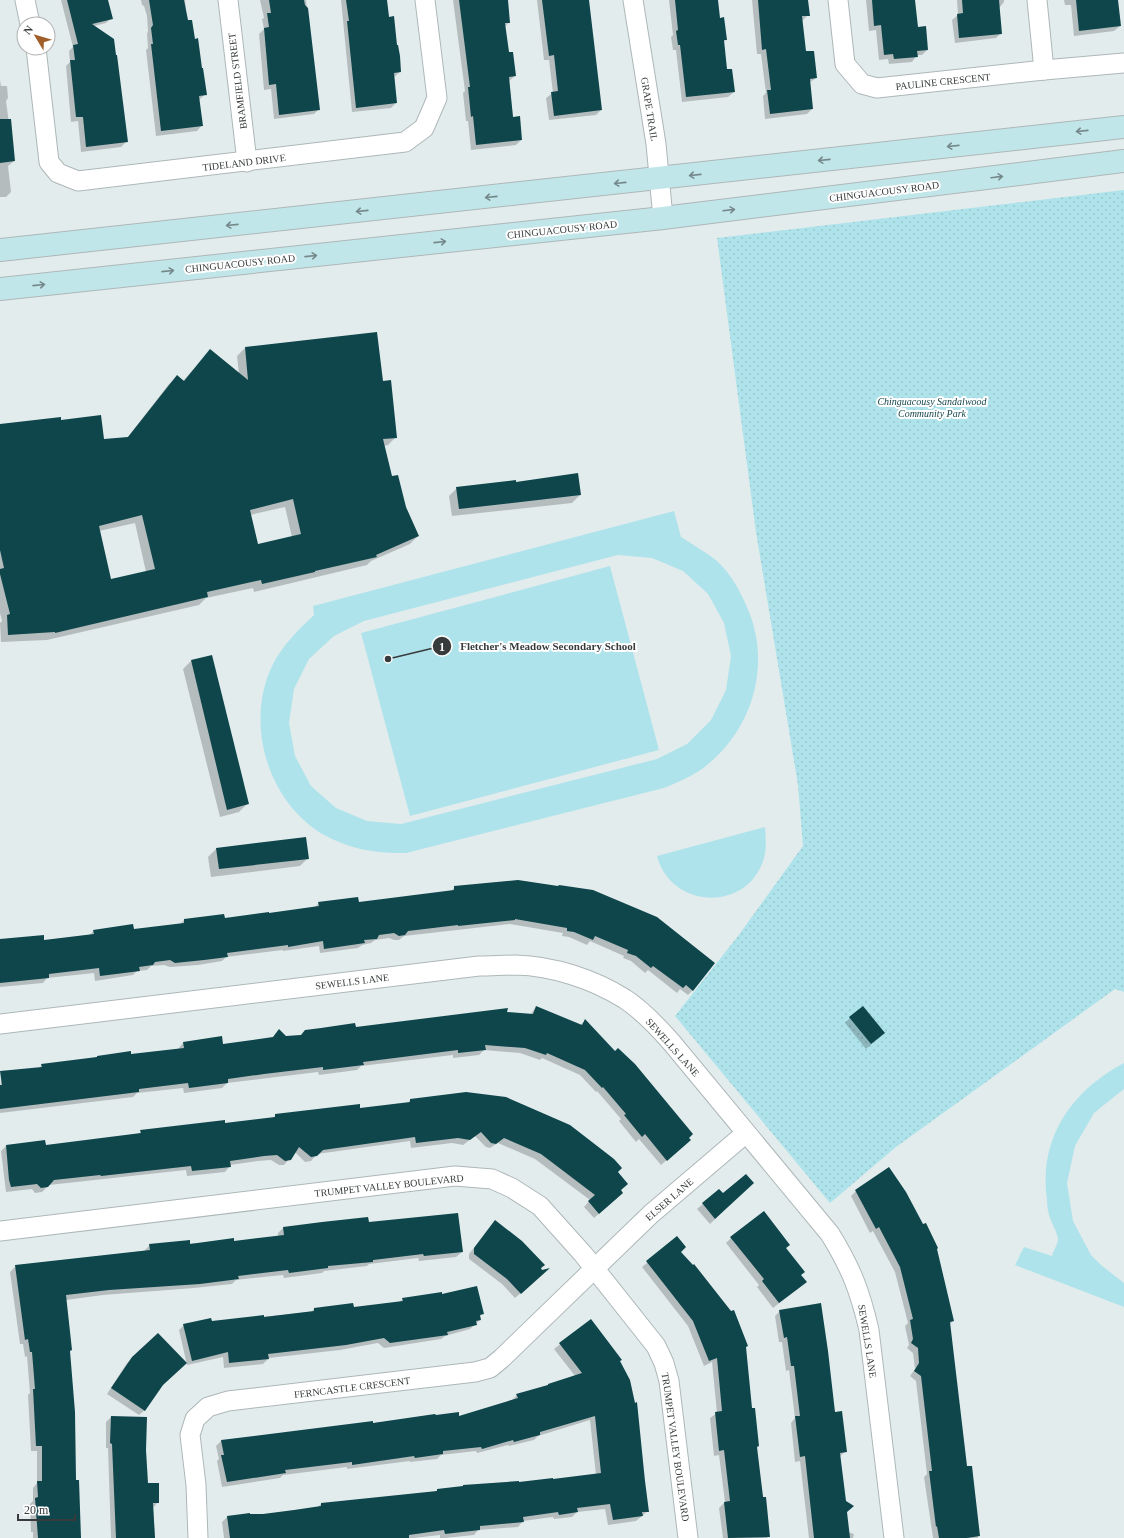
<svg xmlns="http://www.w3.org/2000/svg" width="1124" height="1538" font-family="Georgia,serif">
	<defs>
		<pattern id="park-dots" width="8" height="8" patternUnits="userSpaceOnUse"><rect width="8" height="8" fill="#afe3eb"/><path d="M2 2h.1M6 6h.1" fill="none" stroke="#97c4ca" stroke-width="1.8" stroke-linecap="round"/></pattern>
	</defs>
	<rect width="100%" height="100%" fill="#e3eced"/>
	<g fill="#afe3eb" fill-rule="evenodd">
		<path d="M674,511L681,537C693,545 706,552 717,561C732,575 742,594 749,612C772,669 750,736 699,771C688,778 676,783 664,788L406,853C377,854 350,849 324,835C267,802 244,722 273,664C283,645 298,630 314,615L313,606ZM618,555L652,558L683,571L708,594L724,623L731,656L726,690L711,720L687,744L657,759L401,824L367,821L336,808L311,786L295,756L289,723L294,689L309,659L334,636L364,621Z"/>
		<path d="M610,566L659,750L410,816L361,633Z"/>
		<path d="M765,827C766,840 767,852 762,864C742,913 670,907 657,856Z"/>
		<path d="M1124,1063V1089L1094,1113L1075,1146L1067,1183L1073,1221L1091,1255L1101,1265L1124,1283V1307L1015,1265L1024,1247L1052,1256C1053,1251 1058,1244 1058,1239C1057,1232 1052,1224 1050,1218C1048,1213 1047,1206 1047,1200C1038,1139 1071,1091 1124,1063Z"/>
	</g>
	<path fill="url(#park-dots)" d="M1124,190V992L1115,989L896,1147L830,1203L675,1016L738,936L803,846L798,785L756,532L717,238Z"/>
	<g fill="#0003" fill-rule="evenodd">
		<path d="M61,0H107L111,18L106,23L94,26L126,142L121,147L81,152L78,121L71,122L66,66L70,62L69,51L73,47Z"/>
		<path d="M141,0H185L187,21L194,40L205,94L199,100L202,125L197,131L156,136L146,50L148,48L147,34L148,31L147,16L144,6L142,5Z"/>
		<path d="M260,0H306L319,109L314,114L274,119L271,89L264,90L259,34L264,29L262,19L264,18Z"/>
		<path d="M341,0H386L400,72L394,77L396,103L391,108L352,112Z"/>
		<path d="M453,0H507L509,22L505,27L508,53L515,76L509,81L513,118L521,140L516,145L471,150L468,121H466L463,93L465,91Z"/>
		<path d="M537,0H589L588,1L601,110L596,115L549,120L546,98L553,93L549,60H544Z"/>
		<path d="M669,0H717L719,19L726,40L723,42L726,70L734,92L728,97L682,102L676,50H673L671,37L673,35Z"/>
		<path d="M752,0H806L808,15L802,21L805,52L816,78L809,83L812,109L807,114L765,119L763,96L766,93L761,54H757Z"/>
		<path d="M866,0H914L917,28L927,50L922,55H917L912,62L889,64L888,59L879,60L876,30L869,31Z"/>
		<path d="M957,0H1004V2L999,8L1001,33L996,38L955,43L952,20L958,15Z"/>
		<path d="M1064,0H1117L1120,26L1114,31L1074,36L1071,5H1065Z"/>
		<path d="M0,80L1,86H7L8,98L6,101L14,161L8,166L11,192L6,197H0Z"/>
		<path d="M245,348L382,382L396,437L388,445L384,446L391,477L418,536L410,544L371,561L367,565L254,592L253,588L206,598L199,605L47,640L1,642L0,623L2,621L0,613V425L60,421L103,441L127,438L169,384L177,377L183,381L210,351L239,374L237,356ZM285,507L292,537L257,546L250,515ZM135,523L146,572L111,580L99,531Z"/>
		<path d="M515,483L580,495L572,503L452,516L449,496L457,488Z"/>
		<path d="M211,656L247,804L239,812L220,817L183,669L191,661Z"/>
		<path d="M216,849L308,858L300,866L211,877L208,857Z"/>
		<path d="M455,887H558L693,990L688,995L680,989L677,993L648,970L645,973L631,961L623,958L624,956L590,941L587,945L569,937L562,936L563,933L510,924L404,936L399,940H394L389,938L375,940L371,943L362,945L358,948L320,953L319,946L283,951V950L226,957L222,961L198,965L170,967L164,965L151,966L147,970L137,971L133,975L95,981L94,973L47,978L43,983L0,987V942L44,941L89,935L94,931L133,930L180,924L184,920L224,919L314,908L319,903H358L450,892Z"/>
		<path d="M536,1007L580,1025L585,1021L690,1140L661,1165L639,1139L636,1142L619,1121L621,1119L597,1091L596,1092L580,1075L542,1058L540,1060L520,1053L484,1050L479,1055L453,1058V1055L361,1066L357,1070L319,1075L318,1072L227,1083L222,1088L184,1093L183,1088L137,1093L133,1097L0,1113L1,1072L39,1068L42,1065L95,1058L97,1057L130,1055L178,1049L183,1043L222,1045L355,1028L506,1013L530,1015Z"/>
		<path d="M850,1018L884,1033L866,1049L845,1023Z"/>
		<path d="M410,1100L616,1172L620,1191L617,1198L594,1218L584,1207L590,1200L535,1159L498,1143L490,1148L486,1147L475,1136L463,1145L452,1143L411,1148L410,1141L317,1154L311,1161L305,1162L295,1152L284,1165H279L271,1160L258,1161L230,1165V1166L225,1172L187,1176L186,1170L49,1185L42,1192L35,1193L32,1189L6,1192L1,1151L6,1146H45L138,1135L141,1131L225,1125L272,1119L276,1115L359,1109L408,1103Z"/>
		<path d="M752,1183L710,1224L697,1209L719,1190L723,1195Z"/>
		<path d="M856,1191L936,1249L953,1321L949,1325L966,1467H971L978,1538H933L924,1477L927,1474L916,1381L910,1376L915,1369L913,1353L907,1348L909,1345L905,1326L908,1323L895,1272L873,1231L870,1233L851,1196Z"/>
		<path d="M495,1221L544,1273L515,1298L502,1284L469,1259V1254Z"/>
		<path d="M322,1223L368,1224L462,1252L456,1257L419,1261L418,1258L369,1264L367,1266L324,1271L322,1273L284,1278L283,1275L236,1280L232,1284L194,1288L103,1295L66,1300L79,1538H33V1532H31L30,1504L33,1501V1488L37,1483V1451H31L28,1395L30,1393L27,1356L25,1357L23,1344H20L10,1272L16,1266L144,1251L150,1245L233,1242L278,1237V1233L283,1228Z"/>
		<path d="M677,1238L680,1252L745,1348L751,1409L758,1446L756,1448L769,1536L767,1538H723L719,1508L725,1502L719,1455L714,1456L710,1418L717,1413L712,1362L704,1366L688,1326L642,1267Z"/>
		<path d="M731,1238L789,1245L785,1249L800,1275V1287L773,1308L757,1287L759,1285L726,1243Z"/>
		<path d="M441,1296L482,1314L479,1317L480,1320L470,1329L445,1336L441,1339L384,1348L378,1343L340,1350L269,1358L263,1364L224,1368L223,1357L187,1365L179,1330L184,1325L311,1312L314,1309L353,1308L399,1302L403,1299Z"/>
		<path d="M780,1311L834,1413L846,1451L839,1457L848,1532L854,1534L853,1538H809L800,1461L795,1462L791,1423L795,1418L789,1370L786,1371L782,1342H779L775,1316Z"/>
		<path d="M591,1320L619,1362L644,1481L648,1511L636,1521L608,1525L605,1509L577,1512L572,1517L554,1519L553,1517L523,1521L518,1527L478,1530L474,1535L445,1538H440V1535L414,1538H224L222,1522L227,1517L264,1515L318,1507L321,1504L435,1492L437,1490L552,1480L596,1475L590,1420L538,1436L534,1440L509,1446L508,1445L477,1453L476,1451L441,1455L437,1459L410,1462V1461L347,1469V1467L283,1475L280,1478L222,1487L217,1461L219,1459L216,1446L221,1441L435,1416L458,1417L512,1400L517,1395L575,1376L554,1349Z"/>
		<path d="M158,1334L161,1386L145,1410L139,1415L107,1394L127,1363Z"/>
		<path d="M111,1417L145,1450L147,1484L158,1502L153,1508L155,1538H111L108,1448H106V1422Z"/>
	</g>
	<g fill="#0e464c" fill-rule="evenodd">
		<path d="M67,0H108L113,19L92,24L114,39L116,55H117L128,142L86,147L83,117H76L70,60H75L73,45L78,44Z"/>
		<path d="M149,0H184L188,20H192L195,39L198,38L202,68H203L207,95L199,96L203,126L161,131L151,44H153L151,28L153,25Z"/>
		<path d="M269,0H304L305,5L308,8L320,110L279,115L276,84L269,85L264,28L269,27L267,13H271Z"/>
		<path d="M346,0H387L389,17L394,16L397,45H398L400,56L401,72L394,73L397,103L356,108L347,21H349Z"/>
		<path d="M459,0H508L510,23H505L509,52H513L516,76L509,77L513,117L520,116L522,140L476,145L473,116L471,117L468,87H470Z"/>
		<path d="M542,0H589L602,110L554,116L551,92L558,91L554,55L549,56Z"/>
		<path d="M675,0H718L720,18L724,17L727,40H724L727,69H732L735,92L686,97L680,45H678L676,31L678,30Z"/>
		<path d="M758,0H808L810,16H802L806,51H814L817,78L810,79L813,109L770,114L767,90H771L766,49L762,50Z"/>
		<path d="M872,0H915L918,27L926,26L928,50L917,51L918,57L894,59L893,54L884,55L881,25L874,26Z"/>
		<path d="M962,0H999L1002,34L959,38L957,14L963,13Z"/>
		<path d="M1076,0H1118L1121,26L1079,31Z"/>
		<path d="M0,119H11L15,161L0,163Z"/>
		<path d="M377,332L383,381L391,380L397,438L383,439L392,476L398,475L406,507L419,536L376,555L377,557L315,571V572L262,584L261,580L207,592L208,597L55,633V632L8,635L7,615L10,614L0,574V569L4,568L0,550V424L61,417V420L101,415L104,439L128,437L177,375L184,381L210,349L248,380L245,347ZM293,499L301,534L258,544L250,510ZM142,515L155,569L111,579L99,526Z"/>
		<path d="M578,473L581,495L459,509L456,487L516,480V482Z"/>
		<path d="M212,655L249,804L227,810L191,660Z"/>
		<path d="M306,837L309,859L219,869L216,848Z"/>
		<path d="M518,880L558,886L559,885L593,890L657,917L715,963L693,991L686,985L683,988L653,966L651,968L636,956L627,953L628,950L595,936L593,940L574,932L567,931V928L515,919V920L458,926V925L408,931L405,935L399,936L394,933L379,935L377,939L364,940L365,943L324,949L323,941L288,947V945L227,953L228,957L204,960L175,963L170,960L155,962L153,965L139,967L140,971L100,976L99,968L49,974V978L0,983V939L44,935V940L94,934L93,930L133,924L134,929L184,923V919L224,914L225,918L269,912V913L319,906L318,902L358,897L359,902L454,890V886Z"/>
		<path d="M536,1006L582,1025L585,1019L615,1051L618,1048L635,1064L693,1134L689,1138L691,1140L667,1161L645,1134L642,1137L624,1115L626,1114L603,1087L602,1088L585,1070L547,1053L546,1055L525,1048L485,1045L486,1050L458,1053V1050L363,1062L364,1065L323,1070V1067L264,1074L228,1079V1083L189,1088L188,1083L139,1089V1092L0,1109V1085H2L0,1071L42,1067L41,1064L97,1057V1056L131,1051V1054L184,1048L183,1042L222,1036L223,1044L273,1037L279,1029L286,1036L301,1035L305,1030L321,1028L355,1023L356,1027L508,1008L507,1012L533,1014Z"/>
		<path d="M863,1006L885,1033L871,1044L849,1017Z"/>
		<path d="M466,1092L506,1097L570,1125L614,1159L622,1168L618,1172L628,1184L621,1190L623,1193L599,1214L588,1201L595,1195L541,1154L504,1138L496,1144L491,1143L481,1132L470,1140L458,1138L416,1143L415,1137L323,1150L317,1156L311,1157L299,1147L291,1160L285,1161L277,1155L264,1156L230,1161L231,1167L192,1171L191,1166L101,1176L100,1175L54,1180L48,1187L41,1188L37,1184L11,1187L9,1180L6,1145L45,1140L46,1145L141,1133L140,1130L225,1120V1123L275,1117V1114L360,1104V1108L410,1102V1099Z"/>
		<path d="M889,1167L906,1192L923,1224L926,1223L938,1248L937,1249L954,1321L950,1322L967,1466H972L980,1536L967,1538H939L937,1526L936,1527L929,1471H932L921,1376L914,1371L919,1363L918,1348L911,1343L913,1339L910,1320L913,1319L900,1267L879,1227L876,1229L855,1190Z"/>
		<path d="M746,1174L754,1183L715,1219L702,1203L719,1189L723,1193Z"/>
		<path d="M764,1211L790,1245L786,1248L805,1272L801,1275L807,1282L779,1303L762,1281L764,1279L730,1237Z"/>
		<path d="M458,1213L463,1252L424,1256L423,1254L373,1260V1262L328,1266V1268L289,1273L288,1270L238,1276L239,1279L200,1284L109,1290L66,1295L72,1350L70,1351L75,1412L76,1480H79L81,1538H38L35,1498L38,1497L37,1481H42V1446H36L33,1389H35L32,1352H30L28,1339L25,1340L15,1265L150,1250L149,1244L190,1240V1244L234,1238V1241L284,1235L283,1227L322,1222L368,1217L369,1222Z"/>
		<path d="M495,1220L522,1241L545,1265L541,1268L542,1270L550,1268L521,1294L507,1279L474,1254V1248Z"/>
		<path d="M677,1236L686,1247L681,1252L693,1265L694,1264L731,1311L734,1310L748,1346L746,1347L752,1408H755L759,1446L757,1447L763,1497H766L770,1537L728,1538L724,1502L730,1501L724,1450L719,1451L715,1412L722,1411L717,1358L709,1361L693,1321L646,1261Z"/>
		<path d="M477,1286L484,1314L480,1315L481,1320L476,1321L477,1325L447,1332L448,1335L390,1343L384,1338L346,1345L268,1354L269,1359L229,1363L228,1352L192,1361L183,1324L211,1318L212,1321L264,1315V1317L314,1311V1308L353,1303L354,1307L403,1301L402,1298L442,1292V1294Z"/>
		<path d="M821,1303L828,1351L835,1412L842,1411L847,1452L840,1453L846,1501L854,1506L847,1512L850,1538H814L805,1456L800,1457L795,1416H800L794,1366H791L787,1337L784,1338L779,1310Z"/>
		<path d="M591,1319L622,1360L620,1361L630,1380L635,1403L637,1402L645,1481L649,1512H642L643,1516L613,1520L610,1504L577,1508L578,1512L559,1515L558,1512L523,1517L524,1522L480,1526V1530L445,1534L444,1530L409,1535V1538H230L227,1516L250,1513V1514H263L294,1510L321,1506V1503L437,1491V1489L463,1486V1485L519,1481V1482L553,1478V1479L601,1473L595,1416L540,1432V1435L514,1442L513,1440L482,1449L481,1447L443,1451V1454L415,1458L414,1456L352,1465V1462L285,1470L286,1473L227,1482L221,1455H224L221,1440L373,1421V1423L435,1414L436,1415L459,1412V1416L518,1398L516,1394L548,1385V1384L582,1373L559,1343Z"/>
		<path d="M158,1333L187,1363L163,1385L145,1411L111,1388L132,1357Z"/>
		<path d="M111,1416L147,1417L146,1450L148,1483H159V1503H153L155,1538H116L112,1444L110,1443Z"/>
	</g>
	<g fill="none" stroke-linecap="round" stroke-linejoin="round">
		<defs>
			<g id="street">
				<path d="M25,0L30,24"/>
				<path d="M228,0L247,162"/>
				<path d="M633,0L656,144L663,218"/>
				<path d="M838,0L845,64L862,84L877,88L1044,70L1124,63"/>
				<path d="M1037,0L1044,70"/>
				<path d="M36,48L49,162L58,173L78,181L405,142L424,128L437,98L425,0"/>
				<path d="M0,1024L479,966C491,966 504,965 516,965C553,966 593,979 625,999C643,1011 658,1027 672,1043L830,1234C851,1268 860,1291 869,1330L894,1538"/>
				<path d="M0,1231L455,1176L492,1179L512,1188L540,1206L583,1254L656,1346L664,1363L669,1381L688,1538"/>
				<path d="M198,1538L196,1485L190,1435L195,1419L208,1407L228,1401L475,1372L490,1368L501,1359L651,1214L746,1133"/>
			</g>
			<g id="secondary">
				<path d="M0,250L1124,127"/>
				<path d="M0,289L663,218L1124,161"/>
			</g>
		</defs>
		<use href="#street" stroke="#aeb7b8" stroke-width="21"/>
		<use href="#secondary" stroke="#aeb7b8" stroke-width="24"/>
		<use href="#street" stroke="#fff" stroke-width="19"/>
		<use href="#secondary" stroke="#c0e6ea" stroke-width="22"/>
	</g>
	<defs><path id="oneway-shaft" d="M-6 0H5M1.5-3L5.5 0L1.5 3" fill="none" stroke-width="1.6" stroke-linecap="round" stroke-linejoin="round"/></defs>
	<g stroke="#75888a">
		<use href="#oneway-shaft" transform="translate(1082 131) rotate(174)"/>
		<use href="#oneway-shaft" transform="translate(953 146) rotate(174)"/>
		<use href="#oneway-shaft" transform="translate(824 160) rotate(174)"/>
		<use href="#oneway-shaft" transform="translate(695 175) rotate(174)"/>
		<use href="#oneway-shaft" transform="translate(997 177) rotate(-7)"/>
		<use href="#oneway-shaft" transform="translate(620 183) rotate(174)"/>
		<use href="#oneway-shaft" transform="translate(491 197) rotate(174)"/>
		<use href="#oneway-shaft" transform="translate(729 210) rotate(-7)"/>
		<use href="#oneway-shaft" transform="translate(362 211) rotate(174)"/>
		<use href="#oneway-shaft" transform="translate(232 225) rotate(174)"/>
		<use href="#oneway-shaft" transform="translate(440 242) rotate(-6)"/>
		<use href="#oneway-shaft" transform="translate(311 256) rotate(-6)"/>
		<use href="#oneway-shaft" transform="translate(168 271) rotate(-6)"/>
		<use href="#oneway-shaft" transform="translate(39 285) rotate(-6)"/>
	</g>
	<g text-anchor="middle" stroke-width="4" stroke-linejoin="round" paint-order="stroke">
		<g font-size="10" fill="#373b3c" stroke="#fff">
			<text transform="translate(237 81) rotate(-97)" y="4">BRAMFIELD STREET</text>
			<text transform="translate(943 81) rotate(-6)" y="4">PAULINE CRESCENT</text>
			<text transform="translate(650 109) rotate(81)" y="4">GRAPE TRAIL</text>
			<text transform="translate(244 162) rotate(-7)" y="4">TIDELAND DRIVE</text>
			<text transform="translate(884 191) rotate(-7)" y="4">CHINGUACOUSY ROAD</text>
			<text transform="translate(562 229) rotate(-6)" y="4">CHINGUACOUSY ROAD</text>
			<text transform="translate(240 263) rotate(-6)" y="4">CHINGUACOUSY ROAD</text>
			<text transform="translate(352 981) rotate(-7)" y="4">SEWELLS LANE</text>
			<text transform="translate(673 1047) rotate(48)" y="4">SEWELLS LANE</text>
			<text transform="translate(389 1185) rotate(-6)" y="4">TRUMPET VALLEY BOULEVARD</text>
			<text transform="translate(669 1199) rotate(-41)" y="4">ELSER LANE</text>
			<text transform="translate(868 1341) rotate(81)" y="4">SEWELLS LANE</text>
			<text transform="translate(352 1387) rotate(-7)" y="4">FERNCASTLE CRESCENT</text>
			<text transform="translate(676 1447) rotate(82)" y="4">TRUMPET VALLEY BOULEVARD</text>
		</g>
		<g font-size="10" font-style="italic" fill="#16464c" stroke="#fff">
			<text x="932" y="405">Chinguacousy Sandalwood<tspan x="932" dy="12">Community Park</tspan></text>
		</g>
	</g>
	<path fill="none" stroke="#373b3c" stroke-width="1.5" d="M388 659L442 646"/>
	<g fill="#373b3c" stroke="#fff" stroke-width="1.5">
		<circle cx="388" cy="659" r="4"/>
		<circle cx="442" cy="646" r="10"/>
	</g>
	<g font-size="12" text-anchor="middle" font-weight="bold" fill="#fff">
		<text x="442" y="651">1</text>
	</g>
	<g font-size="11" text-anchor="middle" font-weight="bold" fill="#373b3c" stroke="#fff" stroke-width="4" stroke-linejoin="round" paint-order="stroke">
		<text x="548" y="650">Fletcher's Meadow Secondary School</text>
	</g>
	<g transform="translate(36 36) rotate(308)"><circle r="19" fill="#ffffff" stroke="#afb1b1"/>
	<path d="M0-3L7 15L0 10L-7 15Z" fill="#a05f2a"/>
	<text y="-6" font-size="11" font-weight="bold" text-anchor="middle" fill="#373b3c">N</text>
	</g>
	<path d="M18 1514v6h57v-6" fill="none" stroke="#373b3c" stroke-width="2"/>
	<text x="24" y="1514" font-size="12" fill="#373b3c" stroke="#ffffff" stroke-width="3" paint-order="stroke">20 m</text>
</svg>
